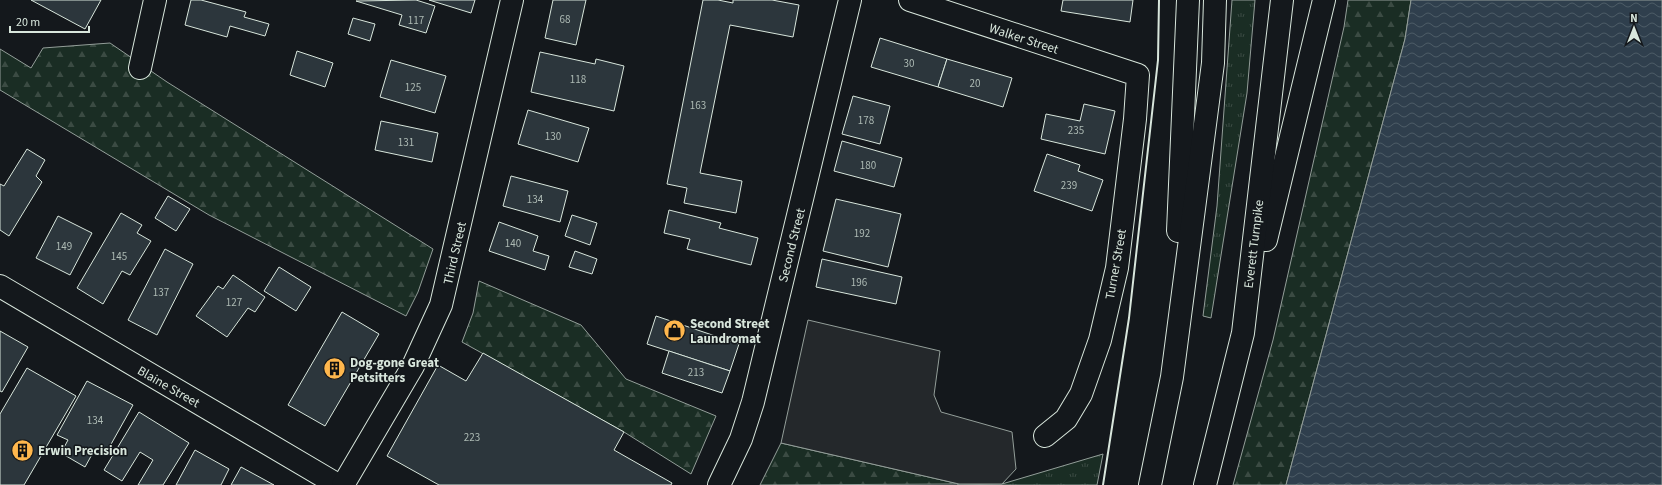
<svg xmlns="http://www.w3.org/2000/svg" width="1662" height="485" font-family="'Source Sans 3',sans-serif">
	<defs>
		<pattern id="grass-tufts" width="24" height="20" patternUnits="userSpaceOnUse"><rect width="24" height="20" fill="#1a2d24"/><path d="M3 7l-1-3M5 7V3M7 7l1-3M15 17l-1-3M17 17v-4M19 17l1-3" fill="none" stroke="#3b4b43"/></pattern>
		<pattern id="forest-firs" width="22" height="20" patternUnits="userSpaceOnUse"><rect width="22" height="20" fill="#1a2d24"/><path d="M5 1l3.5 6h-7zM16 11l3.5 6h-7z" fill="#3b4b43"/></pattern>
		<pattern id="water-waves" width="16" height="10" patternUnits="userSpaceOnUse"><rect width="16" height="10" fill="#2f3f4d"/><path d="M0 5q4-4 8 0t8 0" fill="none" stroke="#4c5b66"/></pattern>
	</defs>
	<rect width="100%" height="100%" fill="#14181c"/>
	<g fill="url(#grass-tufts)" stroke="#939e99">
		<path d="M1232,0H1255L1247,93L1211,318L1203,316L1217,206Z"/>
		<path d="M1103,454L1097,485H957L1002,484Z"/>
	</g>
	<g fill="url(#forest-firs)" stroke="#939e99">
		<path d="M1348,0H1411L1405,39L1286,485H1233L1273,340L1344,27Z"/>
		<path d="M110,43L167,82L433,249L418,292L406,316L209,215L0,90V49L31,68L43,48Z"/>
		<path d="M479,281L581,325L626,379L716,416L691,474L624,432L462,342L473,313Z"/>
		<path d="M781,443L959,484L760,485Z"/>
	</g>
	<path fill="#24282b" stroke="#939e99" d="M808,320L940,351L934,395L941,412L1012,432L1016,469L1002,484H959L781,443Z"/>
	<path fill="url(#water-waves)" stroke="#939e99" d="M1411,0H1662V485H1286L1405,39Z"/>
	<g fill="#2c363c" stroke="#d8e6dc">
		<path d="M31,0H101L85,29Z"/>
		<path d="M191,0H201L246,12L244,17L269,24L265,36L230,26L227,37L185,25Z"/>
		<path d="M416,0L435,6L426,33L399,25L402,15L356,1Z"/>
		<path d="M429,0H475L471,13Z"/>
		<path d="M553,0H586L576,45L545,38Z"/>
		<path d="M703,0H718L733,3V0H772L799,5L793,37L730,25L700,173L742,181L736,213L684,203L687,188L667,184Z"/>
		<path d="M1063,0H1133L1130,22L1061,11Z"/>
		<path d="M353,18L375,24L370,41L348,34Z"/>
		<path d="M880,38L947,59L938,87L871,67Z"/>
		<path d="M297,51L333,63L325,87L290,75Z"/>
		<path d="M540,52L595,64L596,59L624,66L614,111L531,92Z"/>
		<path d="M947,59L1012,78L1003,107L938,87Z"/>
		<path d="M391,60L446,76L435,113L380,97Z"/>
		<path d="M853,96L890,106L880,144L842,134Z"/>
		<path d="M1084,104L1115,111L1105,154L1041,139L1046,114L1080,121Z"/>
		<path d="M528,110L589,128L578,162L518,144Z"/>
		<path d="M381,121L438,133L432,162L375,150Z"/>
		<path d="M842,141L902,158L894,187L834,171Z"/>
		<path d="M27,149L45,160L36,176L42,182L9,236L0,230V184L4,186Z"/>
		<path d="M1047,154L1080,165L1078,171L1103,180L1092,211L1034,191Z"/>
		<path d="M511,176L568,191L560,222L503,206Z"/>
		<path d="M168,196L190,209L176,231L155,218Z"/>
		<path d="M836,199L901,214L888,267L823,251Z"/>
		<path d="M669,210L721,223L719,228L758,238L751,265L687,249L690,239L664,233Z"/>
		<path d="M121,213L142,225L137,233L151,241L130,275L122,271L103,304L77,288Z"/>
		<path d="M572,215L597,223L590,245L565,236Z"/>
		<path d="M58,216L92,233L70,275L36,258Z"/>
		<path d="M499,222L538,236L533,251L549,256L545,270L489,251Z"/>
		<path d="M165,249L193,264L157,335L128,320Z"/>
		<path d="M575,251L597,259L592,274L569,267Z"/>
		<path d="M822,259L902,277L896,304L816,287Z"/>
		<path d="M279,267L311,287L296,311L264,291Z"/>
		<path d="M233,275L265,297L255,312L248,308L227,337L196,316L218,286L223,289Z"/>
		<path d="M342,312L379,334L325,426L288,405Z"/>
		<path d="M656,316L739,344L730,371L647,344Z"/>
		<path d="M0,331L28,347L2,392L0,391Z"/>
		<path d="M669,351L730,371L722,393L662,373Z"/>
		<path d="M483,353L624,432L614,450L672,483L671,485H439L387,456L438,365L466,381Z"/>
		<path d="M27,368L76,396L24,485H0V414Z"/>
		<path d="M87,381L133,405L105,455L95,449L85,467L61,453L68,440L57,435Z"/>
		<path d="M139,412L189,443L163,485H138L153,460L140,452L122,481L104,470Z"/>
		<path d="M195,450L229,469L221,485H176Z"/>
		<path d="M241,467L274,485H231Z"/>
	</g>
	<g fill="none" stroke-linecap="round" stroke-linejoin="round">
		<defs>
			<g id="minor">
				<path d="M910,0L1138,75L1135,119L1117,268L1100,340L1081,394L1066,419L1045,436"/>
				<path d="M140,68L155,0"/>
				<path d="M0,286L338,485"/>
				<path d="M343,485L413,366L441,305L512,0"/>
			</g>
			<path id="secondary" d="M719,485L741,439L753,402L850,0"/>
			<g id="motorway">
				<path d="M1178,231L1188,0"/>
				<path d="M1266,240L1324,0"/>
				<path d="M1150,485L1172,377L1213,63L1215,0"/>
				<path d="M1205,485L1243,333L1282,0"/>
			</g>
		</defs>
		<use href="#minor" stroke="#d8e6dc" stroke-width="24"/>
		<use href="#secondary" stroke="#d8e6dc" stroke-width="24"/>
		<use href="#motorway" stroke="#d8e6dc" stroke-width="24"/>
		<use href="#minor" stroke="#14181c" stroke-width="22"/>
		<use href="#secondary" stroke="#14181c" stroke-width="22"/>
		<use href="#motorway" stroke="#14181c" stroke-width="22"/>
		<path stroke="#d8e6dc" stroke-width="2" d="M1103,485L1129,318L1158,60L1159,0"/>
	</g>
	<defs>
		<symbol id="shop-disc" viewBox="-11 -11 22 22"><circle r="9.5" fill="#ffb74d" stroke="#14181c"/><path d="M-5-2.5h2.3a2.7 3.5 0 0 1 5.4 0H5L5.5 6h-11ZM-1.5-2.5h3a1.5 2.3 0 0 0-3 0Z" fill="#111"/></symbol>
		<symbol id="building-disc" viewBox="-11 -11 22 22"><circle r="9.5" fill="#ffb74d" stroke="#14181c"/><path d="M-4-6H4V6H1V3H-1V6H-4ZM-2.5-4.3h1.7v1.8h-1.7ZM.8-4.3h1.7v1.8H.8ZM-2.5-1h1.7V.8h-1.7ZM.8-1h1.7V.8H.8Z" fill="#111"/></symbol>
	</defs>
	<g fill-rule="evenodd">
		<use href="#shop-disc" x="662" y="318" width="25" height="25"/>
		<use href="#building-disc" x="322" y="356" width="25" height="25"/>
		<use href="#building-disc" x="10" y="438" width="25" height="25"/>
	</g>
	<g text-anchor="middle" stroke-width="3" stroke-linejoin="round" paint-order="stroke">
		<g font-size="11" fill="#adbab4">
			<text x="565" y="23">68</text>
			<text x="416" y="24">117</text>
			<text x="909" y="67">30</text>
			<text x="578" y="83">118</text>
			<text x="975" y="87">20</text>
			<text x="413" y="91">125</text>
			<text x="698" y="109">163</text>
			<text x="866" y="124">178</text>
			<text x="1076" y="134">235</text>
			<text x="553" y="140">130</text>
			<text x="406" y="146">131</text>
			<text x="868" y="169">180</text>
			<text x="1069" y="189">239</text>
			<text x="535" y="203">134</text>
			<text x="862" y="237">192</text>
			<text x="513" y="247">140</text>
			<text x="64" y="250">149</text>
			<text x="119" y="260">145</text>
			<text x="859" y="286">196</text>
			<text x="161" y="296">137</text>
			<text x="234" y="306">127</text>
			<text x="696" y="376">213</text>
			<text x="95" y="424">134</text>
			<text x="472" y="441">223</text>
		</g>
		<g font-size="13" fill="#d8e6dc" stroke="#14181c">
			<text transform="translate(1024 38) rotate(18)" y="5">Walker Street</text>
			<text transform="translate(1253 244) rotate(-83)" y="5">Everett Turnpike</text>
			<text transform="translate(791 245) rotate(-76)" y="5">Second Street</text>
			<text transform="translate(454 253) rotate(-77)" y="5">Third Street</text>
			<text transform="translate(1115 264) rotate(-80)" y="5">Turner Street</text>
			<text transform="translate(169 386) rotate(30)" y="5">Blaine Street</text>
		</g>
		<g font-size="13" font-weight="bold" fill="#d8e6dc" stroke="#14181c" text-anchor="start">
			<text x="690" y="328">Second Street<tspan x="690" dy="15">Laundromat</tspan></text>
			<text x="350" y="367">Dog-gone Great<tspan x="350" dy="15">Petsitters</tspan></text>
			<text x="38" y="455">Erwin Precision</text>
		</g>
	</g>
	<g transform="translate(1634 28)" stroke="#14181c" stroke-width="3" paint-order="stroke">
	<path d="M0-3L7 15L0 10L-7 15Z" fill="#d8e6dc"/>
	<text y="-6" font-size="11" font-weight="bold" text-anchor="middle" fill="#d8e6dc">N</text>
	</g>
	<path d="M10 26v6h79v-6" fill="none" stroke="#d8e6dc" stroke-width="2"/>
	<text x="16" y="26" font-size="12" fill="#d8e6dc" stroke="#14181c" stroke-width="3" paint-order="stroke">20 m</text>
</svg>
